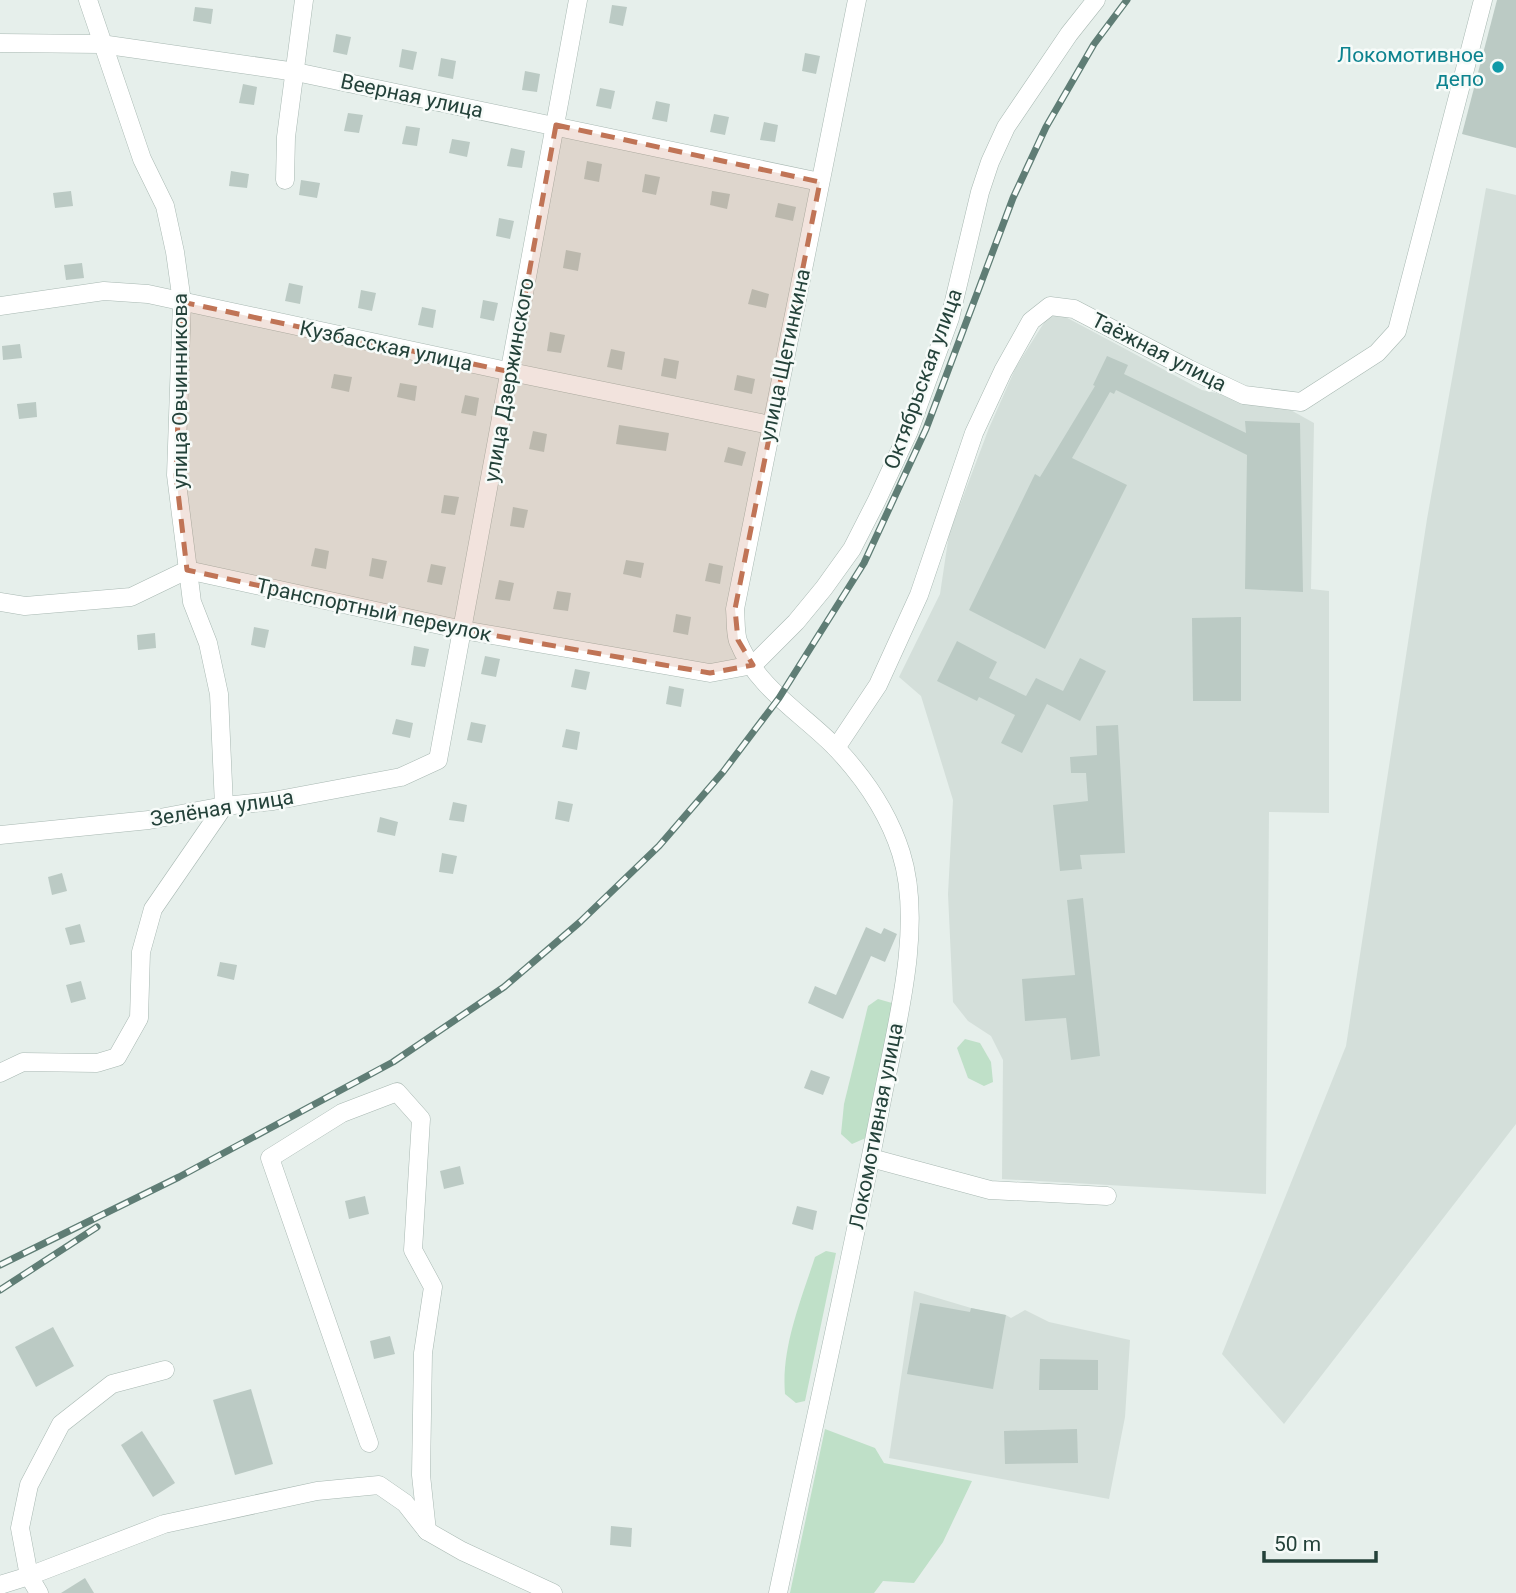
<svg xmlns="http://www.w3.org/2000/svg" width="1516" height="1593" font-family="Roboto,sans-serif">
	<rect width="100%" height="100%" fill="#e6efeb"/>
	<g fill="#d4dfda">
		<path d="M1486,188L1516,195V1124L1284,1424L1222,1354L1346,1046L1427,519Z"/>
		<path d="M1060,314L1202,390L1287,408L1314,423L1311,589L1329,591V813L1269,812L1266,1194L1002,1179L1003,1060L991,1036L968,1021L953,1002L948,894L953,800L921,696L899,677L940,594L949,534L989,428L1016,367L1047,318Z"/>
		<path d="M914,1291L971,1308L1006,1315L1011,1318L1025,1310L1049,1322L1130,1340L1125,1417L1109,1499L889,1458Z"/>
	</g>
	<g fill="#bfe0c8">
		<path d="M878,999L899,1005L875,1134L852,1144L841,1134L844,1104L868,1006Z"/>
		<path d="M965,1039L980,1043L991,1062L993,1082L984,1086L968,1078L957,1048Z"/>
		<path d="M826,1251L836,1253L805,1401L796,1403L785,1394C781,1348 801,1300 815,1257Z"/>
		<path d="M825,1429L875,1448L884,1463L972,1481L943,1542L914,1583L883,1581L874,1593H790Z"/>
	</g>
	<g fill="#bbcac4">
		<path d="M1497,0H1516V148L1462,134Z"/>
		<path d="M612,5L627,7L623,26L609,23Z"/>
		<path d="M195,7L213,9L211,24L193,21Z"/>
		<path d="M336,34L351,37L347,55L333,52Z"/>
		<path d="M402,49L417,52L413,70L399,67Z"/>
		<path d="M805,53L820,56L816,74L802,71Z"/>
		<path d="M441,58L456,61L453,79L438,76Z"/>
		<path d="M525,71L540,74L537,92L522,90Z"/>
		<path d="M243,84L257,87L254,105L239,103Z"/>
		<path d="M600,88L615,91L611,109L596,106Z"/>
		<path d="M656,101L670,104L667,122L652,119Z"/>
		<path d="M348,113L363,115L359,133L344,131Z"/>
		<path d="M714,114L729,117L725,135L710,132Z"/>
		<path d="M764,122L778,125L775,142L760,140Z"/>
		<path d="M406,126L420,128L417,146L402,144Z"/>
		<path d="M452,139L470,142L467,157L449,153Z"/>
		<path d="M511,148L525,151L522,168L507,166Z"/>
		<path d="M587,161L602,164L599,182L584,179Z"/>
		<path d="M231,171L249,174L247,188L229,186Z"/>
		<path d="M645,174L660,177L656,195L642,192Z"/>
		<path d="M301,180L320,183L317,198L299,195Z"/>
		<path d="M71,191L73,206L55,208L53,193Z"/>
		<path d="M712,191L730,194L727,209L710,205Z"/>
		<path d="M778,203L796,207L793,221L775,217Z"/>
		<path d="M499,218L514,221L510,239L496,236Z"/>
		<path d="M566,250L581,253L578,271L563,268Z"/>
		<path d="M82,263L84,278L66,280L64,265Z"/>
		<path d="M289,283L303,286L300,304L285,301Z"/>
		<path d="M752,289L769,294L766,308L748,304Z"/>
		<path d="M361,290L376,293L372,311L358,308Z"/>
		<path d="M483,300L498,303L494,321L480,318Z"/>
		<path d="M422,307L436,310L433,328L418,325Z"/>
		<path d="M550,332L565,335L561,353L547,351Z"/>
		<path d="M20,344L22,358L3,360L2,346Z"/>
		<path d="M611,349L625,352L622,370L607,367Z"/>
		<path d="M1107,356L1128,365L1124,374L1246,433L1245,421L1300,423L1303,592L1245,589L1247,455L1116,390L1114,394L1110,392L1072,458L1127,485L1045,649L969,610L1035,474L1040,477L1095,386L1093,385Z"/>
		<path d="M664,358L679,361L676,379L661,376Z"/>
		<path d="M334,374L352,377L349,392L331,388Z"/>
		<path d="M737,375L755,379L752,394L734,390Z"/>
		<path d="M400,383L417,386L415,401L397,397Z"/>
		<path d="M465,395L479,398L476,416L461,413Z"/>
		<path d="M36,402L37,417L19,419L17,404Z"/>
		<path d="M619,425L669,433L666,451L616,444Z"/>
		<path d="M533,431L547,434L544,452L529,449Z"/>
		<path d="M728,447L746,452L742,466L724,462Z"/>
		<path d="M444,495L459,497L455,515L441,513Z"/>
		<path d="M513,507L528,510L524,528L510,526Z"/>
		<path d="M315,548L329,551L326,569L311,566Z"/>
		<path d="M372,558L387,561L383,579L369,576Z"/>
		<path d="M626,560L644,563L641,578L623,574Z"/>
		<path d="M709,563L723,566L720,584L705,581Z"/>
		<path d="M431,564L446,567L442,585L427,582Z"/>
		<path d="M499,580L514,583L510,601L495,599Z"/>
		<path d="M557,591L571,593L568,611L553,609Z"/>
		<path d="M676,614L691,617L688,635L673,632Z"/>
		<path d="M1241,617V701H1193L1192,618Z"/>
		<path d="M254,627L269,630L265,648L251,645Z"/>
		<path d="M155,633L156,648L138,650L137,635Z"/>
		<path d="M957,641L997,662L989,678L1026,696L1036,678L1063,691L1080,658L1106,671L1080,721L1047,704L1022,753L1001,743L1015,715L979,697L977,701L937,681Z"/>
		<path d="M414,646L429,649L425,667L411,665Z"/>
		<path d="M485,656L500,659L496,677L481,674Z"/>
		<path d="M575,669L590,672L586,690L571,687Z"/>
		<path d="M669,686L684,689L681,707L666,704Z"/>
		<path d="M396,719L413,723L410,738L392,734Z"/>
		<path d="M471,722L486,725L482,743L467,740Z"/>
		<path d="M1118,725L1125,853L1080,855L1082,869L1060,871L1053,805L1088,801L1086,773H1071L1070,757L1097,755L1096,726Z"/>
		<path d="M566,729L580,732L577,750L562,747Z"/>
		<path d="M558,801L573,804L569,822L555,819Z"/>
		<path d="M453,802L467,805L464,822L449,820Z"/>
		<path d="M380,817L398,822L395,836L377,832Z"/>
		<path d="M442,853L457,856L453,874L439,872Z"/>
		<path d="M62,873L67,891L52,895L48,877Z"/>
		<path d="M1083,898L1100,1056L1071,1060L1066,1018L1025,1021L1022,979L1075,975L1067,900Z"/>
		<path d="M80,924L85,942L70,945L65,928Z"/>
		<path d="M866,927L881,934L884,928L897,934L885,962L871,956L843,1019L808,1003L815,986L836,995Z"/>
		<path d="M220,962L237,965L234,980L217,976Z"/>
		<path d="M81,981L86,999L71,1003L66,985Z"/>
		<path d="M811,1070L830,1077L823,1095L804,1088Z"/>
		<path d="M460,1166L464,1184L444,1189L440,1171Z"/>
		<path d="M365,1196L369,1214L349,1219L345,1201Z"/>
		<path d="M797,1206L817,1211L813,1230L792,1224Z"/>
		<path d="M920,1303L970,1312L971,1308L1006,1315L993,1389L907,1374Z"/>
		<path d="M53,1327L74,1366L36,1387L15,1347Z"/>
		<path d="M390,1336L395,1354L374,1359L370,1341Z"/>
		<path d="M1040,1359L1098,1360V1390H1039Z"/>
		<path d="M251,1389L273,1464L235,1475L213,1400Z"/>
		<path d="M1077,1429L1078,1463L1005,1464L1004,1431Z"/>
		<path d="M142,1431L175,1483L153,1497L121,1445Z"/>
		<path d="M611,1526L632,1528L631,1547L610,1545Z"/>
		<path d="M85,1578L94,1593H61Z"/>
	</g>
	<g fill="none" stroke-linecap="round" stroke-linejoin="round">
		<defs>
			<g id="minor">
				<path d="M0,43L101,44L296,72L820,182"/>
				<path d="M285,180L286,137L304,0"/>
				<path d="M0,306L104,291L148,294L511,372L770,425"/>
				<path d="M0,602L25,606L131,597L187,570L463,630L710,673L753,665L796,622L824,588L852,549L877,500L909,431L950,318L980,192L990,162L1006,127L1069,34L1096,0"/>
				<path d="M836,748L878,685L919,595L974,433L1003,371L1031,321L1050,306L1074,309L1189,369L1244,395L1301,402L1377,353L1397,331L1483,0"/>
				<path d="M0,835L149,820L224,806L273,801L401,777L438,760L578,0"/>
				<path d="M0,1073L23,1062L97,1063L117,1057L139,1018L141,952L153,909L224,806L219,694L208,643L192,602L176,475L182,302L175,252L165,206L142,159L88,0"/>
				<path d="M871,1158L990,1190L1107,1196"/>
				<path d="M369,1443L270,1158L342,1113L397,1092L421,1119L413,1250L433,1287L423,1353L421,1475L427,1531"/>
				<path d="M0,1585L29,1576L164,1524L317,1491L379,1485L405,1503L427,1531L462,1551L553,1593"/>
				<path d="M39,1593L29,1576L20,1528L29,1485L61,1424L112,1384L165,1370"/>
				<path d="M778,1593C812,1432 849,1271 880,1110C894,1034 925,928 901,853C889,815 865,779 838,750C805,715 757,689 738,641C735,632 736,619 735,609L857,0"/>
			</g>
		</defs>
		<use href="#minor" stroke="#a8b8b2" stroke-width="19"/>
		<use href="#minor" stroke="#fff" stroke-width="18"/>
		<defs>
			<g id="rail">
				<path d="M0,1265L179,1177L393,1062L504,987L580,922L659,846L723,772L779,698L864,563L926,429L1013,198L1046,127L1094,44L1127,0"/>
				<path d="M0,1290L97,1227"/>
			</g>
		</defs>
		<use href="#rail" stroke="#5f7d75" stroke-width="7"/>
		<use href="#rail" stroke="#f7fbf9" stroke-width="4.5" stroke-dasharray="13" stroke-linecap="butt"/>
	</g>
	<path fill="#c07456" fill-opacity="0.2" stroke="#c07456" stroke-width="5" stroke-dasharray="14 9" stroke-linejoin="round" d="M556,125L820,182L735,609L738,640L753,665L710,673L463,630L187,570L176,475L182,302L511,372Z"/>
	<circle fill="#0f9aa8" stroke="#f7fbf9" stroke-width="2.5" cx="1498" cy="67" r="7"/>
	<g text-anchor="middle" stroke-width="5" stroke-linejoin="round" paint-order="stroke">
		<g font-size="21" fill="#0d838f" stroke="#f7fbf9" text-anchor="end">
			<text x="1484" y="62">Локомотивное<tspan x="1484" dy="24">депо</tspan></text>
		</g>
		<g font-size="21" fill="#24423a" stroke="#f7fbf9">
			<text transform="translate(412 96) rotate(12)" y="7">Веерная улица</text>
			<text transform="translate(386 346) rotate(12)" y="7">Кузбасская улица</text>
			<text transform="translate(1159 352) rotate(27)" y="7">Таёжная улица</text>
			<text transform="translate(785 355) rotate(-78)" y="7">улица Щетинкина</text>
			<text transform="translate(923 379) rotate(-70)" y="7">Октябрьская улица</text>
			<text transform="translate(509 380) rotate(-80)" y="7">улица Дзержинского</text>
			<text transform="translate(180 391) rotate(-90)" y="7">улица Овчинникова</text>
			<text transform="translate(374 610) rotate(12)" y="7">Транспортный переулок</text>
			<text transform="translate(222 808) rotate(-9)" y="7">Зелёная улица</text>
			<text transform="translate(876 1126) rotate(-79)" y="7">Локомотивная улица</text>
		</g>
	</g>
	<path d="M1264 1551v10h112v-10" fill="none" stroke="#24423a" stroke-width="3.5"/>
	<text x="1274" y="1551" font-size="21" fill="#24423a" stroke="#f7fbf9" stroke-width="5" paint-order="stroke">50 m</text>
</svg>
